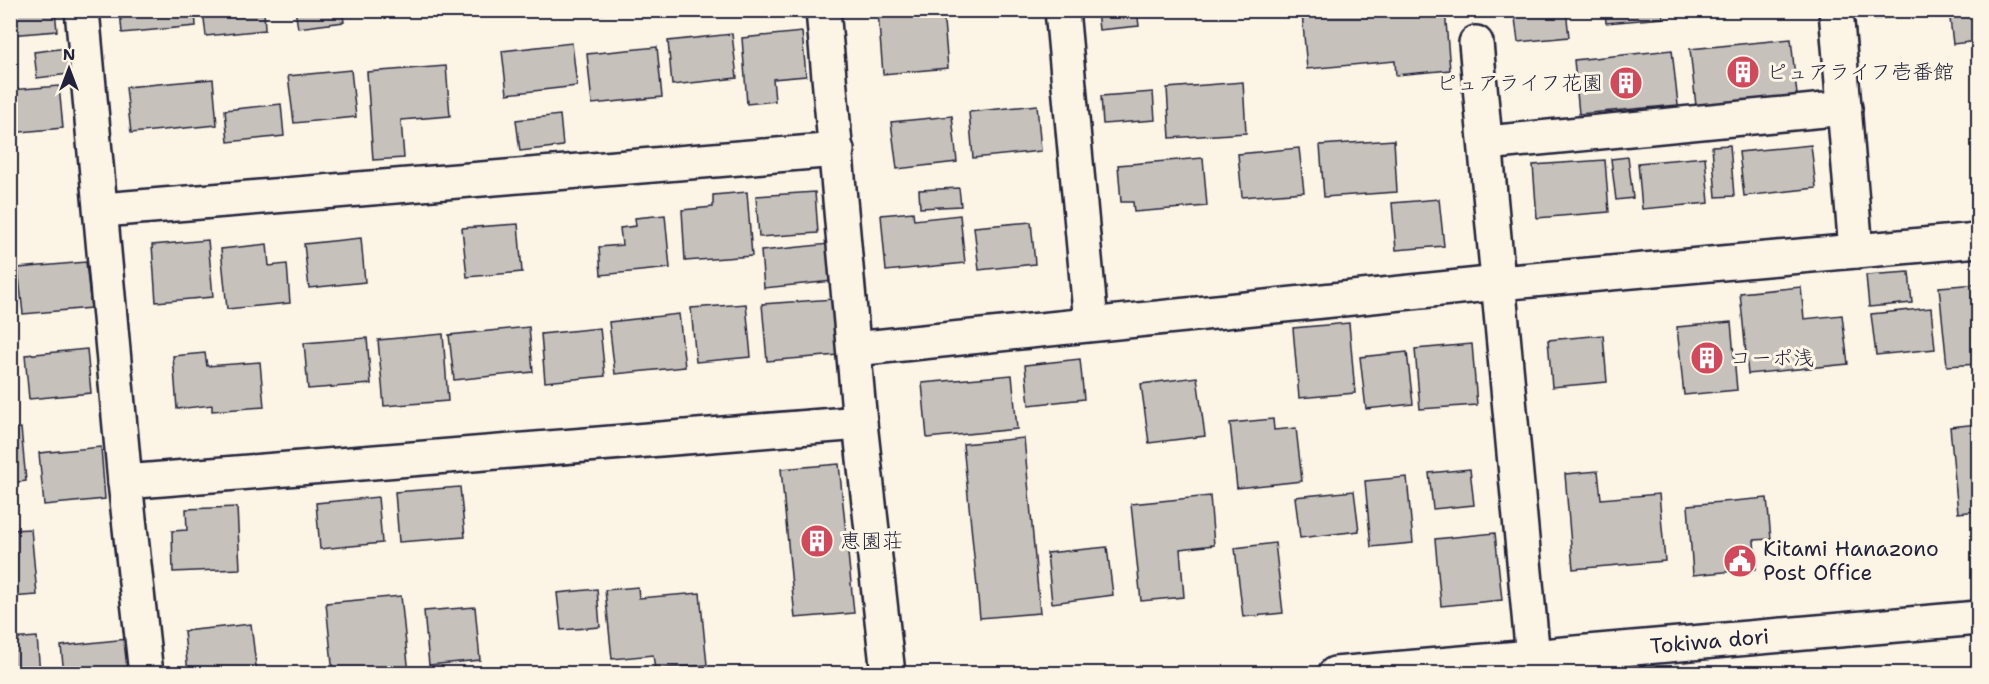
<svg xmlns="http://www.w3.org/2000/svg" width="1989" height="684" font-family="'Shantell Sans','Klee One',sans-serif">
	<rect width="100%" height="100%" fill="#fcf5e5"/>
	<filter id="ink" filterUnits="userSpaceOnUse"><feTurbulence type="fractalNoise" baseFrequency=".0167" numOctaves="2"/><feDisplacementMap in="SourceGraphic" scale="12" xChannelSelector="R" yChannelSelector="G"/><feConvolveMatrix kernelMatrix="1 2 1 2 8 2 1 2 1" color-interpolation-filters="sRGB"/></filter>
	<g filter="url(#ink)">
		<g fill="#c6c1bb" stroke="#22223b" stroke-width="1.5">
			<path d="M10,10H55L57,31L10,35Z"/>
			<path d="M120,10H195L196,26L122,33Z"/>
			<path d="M203,10H264L265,30L206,36Z"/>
			<path d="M295,10H342L344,22L298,28Z"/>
			<path d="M353,10H407L353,16Z"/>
			<path d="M435,10H480L435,15Z"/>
			<path d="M591,10H630L592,15Z"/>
			<path d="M943,10L948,68L883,74L878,12Z"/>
			<path d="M1097,10H1137L1139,26L1099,30Z"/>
			<path d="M1331,10H1445L1450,70L1396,75L1395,61L1307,69L1302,13Z"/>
			<path d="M1514,10H1566L1569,37L1518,42Z"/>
			<path d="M1605,10H1662L1663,18L1606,23Z"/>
			<path d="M1875,10H1939V12L1876,19Z"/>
			<path d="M1949,10H1978V41L1953,44Z"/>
			<path d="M802,32L806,76L773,79L775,101L747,104L742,38Z"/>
			<path d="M732,34L737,78L672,85L668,41Z"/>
			<path d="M1791,39L1797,95L1696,106L1690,49Z"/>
			<path d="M572,43L577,86L507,94L502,51Z"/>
			<path d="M657,47L662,97L592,104L587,54Z"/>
			<path d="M67,48L69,74L37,78L34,52Z"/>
			<path d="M1672,50L1678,105L1579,114L1574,60Z"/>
			<path d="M446,66L450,116L401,120L404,158L373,160L367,72Z"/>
			<path d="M351,70L356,117L294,123L288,76Z"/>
			<path d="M213,79L217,125L131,133L126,87Z"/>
			<path d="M1243,82L1246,133L1170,138L1167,88Z"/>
			<path d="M59,86L63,128L10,133V90Z"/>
			<path d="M1153,92L1155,120L1103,124L1101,96Z"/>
			<path d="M281,104L284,136L228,142L225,110Z"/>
			<path d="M1037,105L1041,151L973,158L969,112Z"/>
			<path d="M560,115L563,146L520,151L516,120Z"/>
			<path d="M952,116L957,162L897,169L891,122Z"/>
			<path d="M1394,140L1397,192L1324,197L1320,145Z"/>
			<path d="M1730,145L1734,196L1716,197L1712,146Z"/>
			<path d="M1811,145L1816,188L1744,196L1739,152Z"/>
			<path d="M1299,148L1304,192L1242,197L1238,154Z"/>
			<path d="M1628,157L1633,198L1616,200L1611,159Z"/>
			<path d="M1705,157L1709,203L1642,209L1638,163Z"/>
			<path d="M1203,158L1207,206L1134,212L1133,202H1121L1118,165Z"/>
			<path d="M1605,160L1609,212L1537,218L1533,165Z"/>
			<path d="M959,188L961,206L920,208L919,190Z"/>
			<path d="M747,192L752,256L685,261L682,210L713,207V195Z"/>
			<path d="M815,192L818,233L759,237L756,196Z"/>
			<path d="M1439,199L1444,246L1396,250L1392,203Z"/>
			<path d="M913,212L914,220L960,215L965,263L886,271L881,215Z"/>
			<path d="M665,215L670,268L601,275L599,247L622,245L620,228L636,226L635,218Z"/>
			<path d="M1031,222L1035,264L979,270L974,227Z"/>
			<path d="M518,224L522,272L467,277L462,228Z"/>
			<path d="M361,238L365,282L309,288L304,244Z"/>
			<path d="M208,240L213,297L156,302L152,245Z"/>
			<path d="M267,244L269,266L287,264L290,303L227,309L221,249Z"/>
			<path d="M829,244L833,281L764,288L761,251Z"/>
			<path d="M86,262L91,308L23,314L18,268Z"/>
			<path d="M1909,272L1912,303L1869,307L1866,275Z"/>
			<path d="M1978,284V364L1947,366L1939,287Z"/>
			<path d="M1801,287L1804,319L1842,315L1848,364L1748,374L1740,293Z"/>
			<path d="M834,299L838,355L767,361L762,304Z"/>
			<path d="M746,304L751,357L696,362L691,308Z"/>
			<path d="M1931,308L1935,349L1876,355L1871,314Z"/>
			<path d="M679,314L685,367L615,374L609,322Z"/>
			<path d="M1731,322L1737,390L1684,395L1677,327Z"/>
			<path d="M1349,323L1355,393L1299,398L1293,328Z"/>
			<path d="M529,327L533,372L454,380L449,335Z"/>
			<path d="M600,328L605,376L545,382L541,334Z"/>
			<path d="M443,334L448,401L384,406L378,340Z"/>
			<path d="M1603,335L1607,382L1552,387L1548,340Z"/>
			<path d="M367,338L371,384L308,389L304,343Z"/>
			<path d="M1472,344L1477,405L1420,409L1415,349Z"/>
			<path d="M87,349L91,393L29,399L25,355Z"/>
			<path d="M1407,352L1413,404L1366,409L1360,357Z"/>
			<path d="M205,353L207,366L260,362L264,407L212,411V405L177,409L173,356Z"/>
			<path d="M1080,359L1084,399L1029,405L1025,365Z"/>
			<path d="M1012,375L1017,429L927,438L922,383Z"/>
			<path d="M1197,377L1205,436L1149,443L1141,384Z"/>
			<path d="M1273,419L1274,430L1296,428L1302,481L1237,488L1230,423Z"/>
			<path d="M1978,424V511L1958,513L1950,427Z"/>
			<path d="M21,428L26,481L10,483V429Z"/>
			<path d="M1024,438L1040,613L980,618L963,444Z"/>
			<path d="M101,447L105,499L44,505L39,453Z"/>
			<path d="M839,464L854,613L795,618L781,469Z"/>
			<path d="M1470,469L1474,505L1433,509L1429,473Z"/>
			<path d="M1598,471L1601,499L1659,494L1665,561L1573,569L1565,474Z"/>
			<path d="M1407,477L1413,543L1371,547L1365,481Z"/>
			<path d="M460,487L465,537L399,542L395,492Z"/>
			<path d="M1354,491L1359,531L1300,538L1295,497Z"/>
			<path d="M1210,496L1214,545L1180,549L1184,597L1141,601L1131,504Z"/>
			<path d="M378,497L382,543L320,549L316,503Z"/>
			<path d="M1767,498L1771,539L1754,540L1756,569L1693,575L1688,505Z"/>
			<path d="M237,507L240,569L173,572L172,531L187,530L186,509Z"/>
			<path d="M31,529L37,595L10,597V530Z"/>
			<path d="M1495,533L1502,600L1441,606L1435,539Z"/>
			<path d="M1275,543L1283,613L1243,617L1235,548Z"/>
			<path d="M1107,547L1113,595L1052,603L1047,553Z"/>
			<path d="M638,587L639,598L700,593L707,665L655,669L653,655L612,659L605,590Z"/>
			<path d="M597,589L600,627L561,630L557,593Z"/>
			<path d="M401,596L409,674H333L326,603Z"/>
			<path d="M475,607L480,660L429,665L424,611Z"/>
			<path d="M251,624L257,674H188L184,631Z"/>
			<path d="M37,637L40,674H10V639Z"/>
			<path d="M127,639L131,674H64L61,646Z"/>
		</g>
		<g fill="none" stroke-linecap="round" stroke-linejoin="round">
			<defs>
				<g id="minor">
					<path d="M82,10L125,482L146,674"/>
					<path d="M823,10L860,423L888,674"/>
					<path d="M1062,10L1091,323"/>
					<path d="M1836,10L1856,251"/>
					<path d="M1476,43L1533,658"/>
					<path d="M1487,143L1845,108"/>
					<path d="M102,210L837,150"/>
					<path d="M854,349L1499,283L1978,240"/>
					<path d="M125,482L860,423"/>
				</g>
				<g id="major">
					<path id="s1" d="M1335,674L1978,618"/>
				</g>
			</defs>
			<use href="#minor" stroke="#22223b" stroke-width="38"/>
			<use href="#major" stroke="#22223b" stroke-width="38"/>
			<use href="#minor" stroke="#fcf5e5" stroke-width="33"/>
			<use href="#major" stroke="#fcf5e5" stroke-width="33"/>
		</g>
	</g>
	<defs>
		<symbol id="building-disc" viewBox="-11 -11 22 22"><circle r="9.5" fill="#d1495b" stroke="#fcf5e5"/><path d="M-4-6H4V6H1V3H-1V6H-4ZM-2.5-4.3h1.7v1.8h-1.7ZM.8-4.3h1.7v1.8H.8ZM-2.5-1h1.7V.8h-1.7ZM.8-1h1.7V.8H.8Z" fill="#fff"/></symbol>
		<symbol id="civic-disc" viewBox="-11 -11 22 22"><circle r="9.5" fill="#d1495b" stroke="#fcf5e5"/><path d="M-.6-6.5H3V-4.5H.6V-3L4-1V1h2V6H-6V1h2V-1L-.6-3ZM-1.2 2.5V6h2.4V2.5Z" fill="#fff"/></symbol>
	</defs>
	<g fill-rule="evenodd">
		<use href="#building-disc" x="1724" y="53" width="38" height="38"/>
		<use href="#building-disc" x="1607" y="64" width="38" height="38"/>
		<use href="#building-disc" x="1688" y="339" width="38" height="38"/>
		<use href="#building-disc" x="798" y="522" width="38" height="38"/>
		<use href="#civic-disc" x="1721" y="542" width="38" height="38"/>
	</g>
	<g text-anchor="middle" stroke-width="6" stroke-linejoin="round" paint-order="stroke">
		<g font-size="21" fill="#22223b" stroke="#fcf5e5" text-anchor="start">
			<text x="1766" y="79">ピュアライフ壱番館</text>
			<text x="1603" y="90" text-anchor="end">ピュアライフ花園</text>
			<text x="1730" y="365">コーポ浅</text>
			<text x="840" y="548">恵園荘</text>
			<text x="1763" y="556">Kitami Hanazono<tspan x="1763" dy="24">Post Office</tspan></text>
		</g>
		<g font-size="21" fill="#22223b" stroke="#fcf5e5">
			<text dy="7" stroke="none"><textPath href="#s1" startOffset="376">Tokiwa dori</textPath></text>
		</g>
	</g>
	<rect width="1989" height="684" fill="none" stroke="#fcf5e5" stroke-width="36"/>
	<rect x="18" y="18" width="1953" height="648" fill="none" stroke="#22223b" stroke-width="2" filter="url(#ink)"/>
	<g transform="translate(69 69)" stroke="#fcf5e5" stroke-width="4.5" paint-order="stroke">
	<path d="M0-4.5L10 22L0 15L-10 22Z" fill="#22223b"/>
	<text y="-9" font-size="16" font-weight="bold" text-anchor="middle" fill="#22223b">N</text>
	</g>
</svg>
